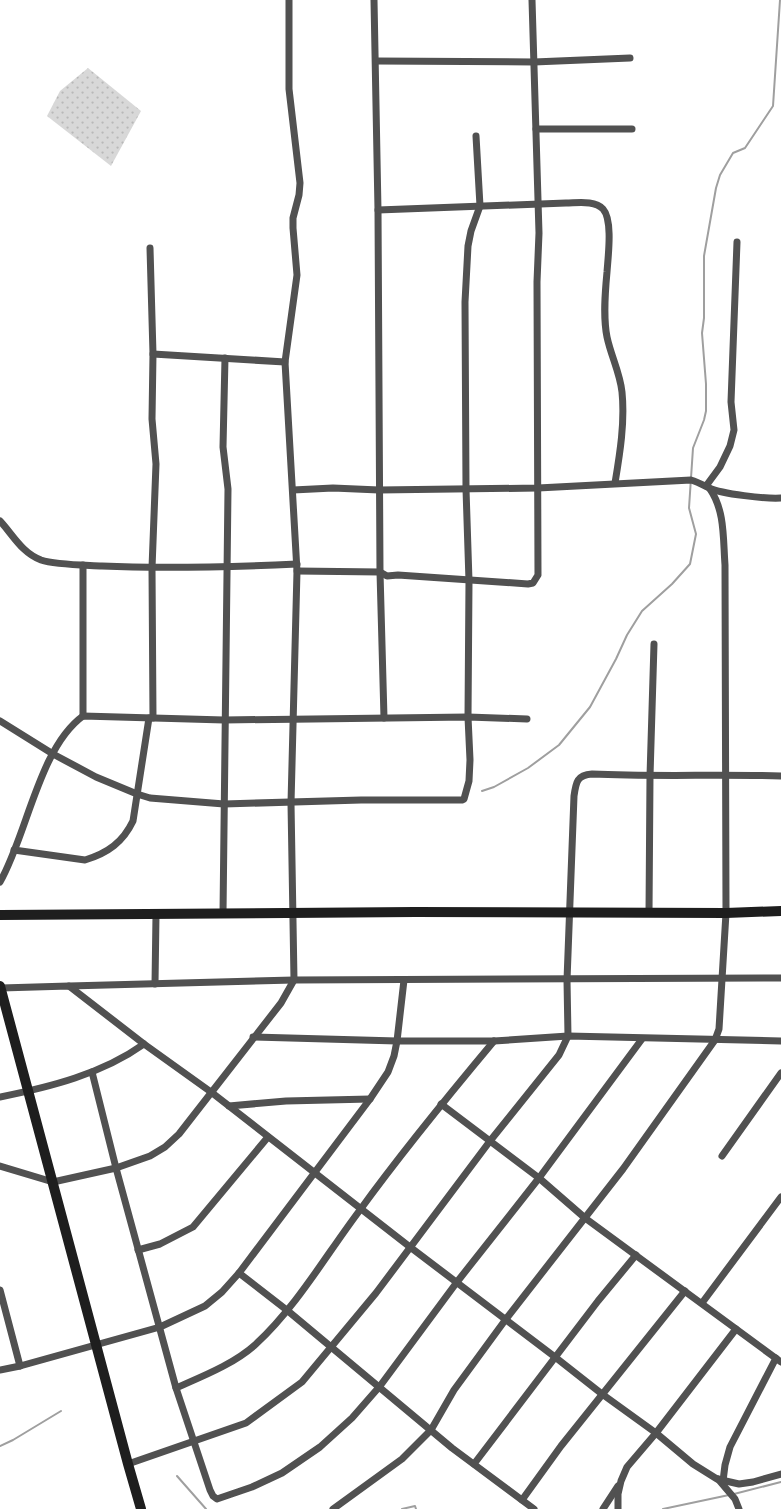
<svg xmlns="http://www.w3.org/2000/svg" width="781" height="1509" font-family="Jost,sans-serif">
	<defs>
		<pattern id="grass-dots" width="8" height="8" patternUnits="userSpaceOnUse" patternTransform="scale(1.25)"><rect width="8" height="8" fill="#d8d8d8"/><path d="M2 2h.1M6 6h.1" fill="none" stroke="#b8b8b8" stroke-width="1.8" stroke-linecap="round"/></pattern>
	</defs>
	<rect width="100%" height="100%" fill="#fff"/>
	<path fill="url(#grass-dots)" d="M88,68L141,111L111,166L47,116L60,91Z"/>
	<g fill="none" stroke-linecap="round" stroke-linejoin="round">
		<g stroke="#9f9f9f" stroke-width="2">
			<path d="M482,791L494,787L528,768L559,745L590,707L616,659L627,635L642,611L672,584L690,564L696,534L689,508L693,448L704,420L706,411V384L702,333L704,318V256L716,188L720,175L733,153L745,148L773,106L780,0"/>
			<path d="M0,1446L13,1440L61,1411"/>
			<path d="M177,1476L206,1509"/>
			<path d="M734,1494L781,1482"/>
			<path d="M402,1509L415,1506L416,1509"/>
			<path d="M663,1509L729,1495"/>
		</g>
		<g stroke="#515151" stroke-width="7">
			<path d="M374,0L378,210L380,572L384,718"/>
			<path d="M376,61L534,62L630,58"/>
			<path d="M536,129H632"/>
			<path d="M378,210L566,203C577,203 595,200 603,209C613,220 608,257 607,272C605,293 603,317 607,337C611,356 620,373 622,392C625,422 620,453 615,483"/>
			<path d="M150,248L153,354L152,419L156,464L152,568L153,718"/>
			<path d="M153,354L285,362"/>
			<path d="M706,486L720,467L730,446L734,430L731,402L737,242"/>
			<path d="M293,490L333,488L379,490L538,488L691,480C698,482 703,485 709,488C722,494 766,499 781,498"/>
			<path d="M0,521C13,535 22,553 41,560C56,565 85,565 102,566C167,569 231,567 297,564"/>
			<path d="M297,571L380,572L387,576L398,575L528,584L533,583L538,575L537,282L539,233L532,0"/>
			<path d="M83,716V565"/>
			<path d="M0,721L53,754L96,777L137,794L150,798L224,804L361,800H462L464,799L469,781L470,760L468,717L469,581L466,489L465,302L468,246L471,231L480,206L476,136"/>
			<path d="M14,850L85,860C108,853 123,842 133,821L149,718"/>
			<path d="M0,882C27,835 39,748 83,716L224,720L468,717L527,719"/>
			<path d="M649,913L650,776L654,644"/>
			<path d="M223,914L228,489L223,447L225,358"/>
			<path d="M155,984L156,915"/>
			<path d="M69,986L294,980L781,978"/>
			<path d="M1,988L69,986L144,1044L211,1092L410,1247L555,1357L602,1394L656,1433L693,1464L717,1479L739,1484L753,1482L781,1474"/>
			<path d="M253,1037L397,1041H494L568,1036L781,1041"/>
			<path d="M92,1072L116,1168L176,1388C203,1376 234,1364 256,1344C297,1306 326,1255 360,1210C402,1152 448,1096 494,1041"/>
			<path d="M0,1097C50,1087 102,1074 144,1044"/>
			<path d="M441,1104L539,1178L585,1218L781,1362"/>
			<path d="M229,1106L286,1101L370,1099"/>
			<path d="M722,1156L781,1073"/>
			<path d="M0,1166L53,1182L116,1168L150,1156L165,1147L179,1134L281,1003L294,980L291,803L297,571L285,362L297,275L293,228V218L299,195L300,183L289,89V0"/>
			<path d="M138,1250L160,1244L193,1227L268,1137"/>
			<path d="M239,1273L288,1311L452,1448L534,1509"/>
			<path d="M0,1290L20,1366"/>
			<path d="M702,1303L781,1197"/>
			<path d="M0,1370L20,1366L160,1327L205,1306L222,1292L239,1273L370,1099L388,1072L394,1056L397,1041L404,980"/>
			<path d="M176,1388L210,1490L213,1496L217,1499L252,1487L282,1473L320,1447L352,1418L380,1386L457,1282L539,1178L642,1039"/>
			<path d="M128,1464L246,1423L302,1382L376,1293L490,1141L559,1055L568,1036L567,980L574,796C576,782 577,775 592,774C655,777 718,774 781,776"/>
			<path d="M474,1464L598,1301L636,1255"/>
			<path d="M718,1479L735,1499L739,1509"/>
			<path d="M723,1481L725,1465L730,1447L776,1358"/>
			<path d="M522,1500L561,1446L685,1291"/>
			<path d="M333,1509L402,1459L431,1430L454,1390L506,1319L623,1169L715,1040L719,1029L726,913L725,565C723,538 725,511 710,489"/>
			<path d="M603,1509L618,1486"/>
			<path d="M618,1509V1494L621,1481L627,1467L656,1433L736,1329"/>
		</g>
		<g stroke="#1e1e1e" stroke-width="10">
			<path d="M0,915L415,912L726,913L781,911"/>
			<path d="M0,986L128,1464L141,1509"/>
		</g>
	</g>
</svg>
